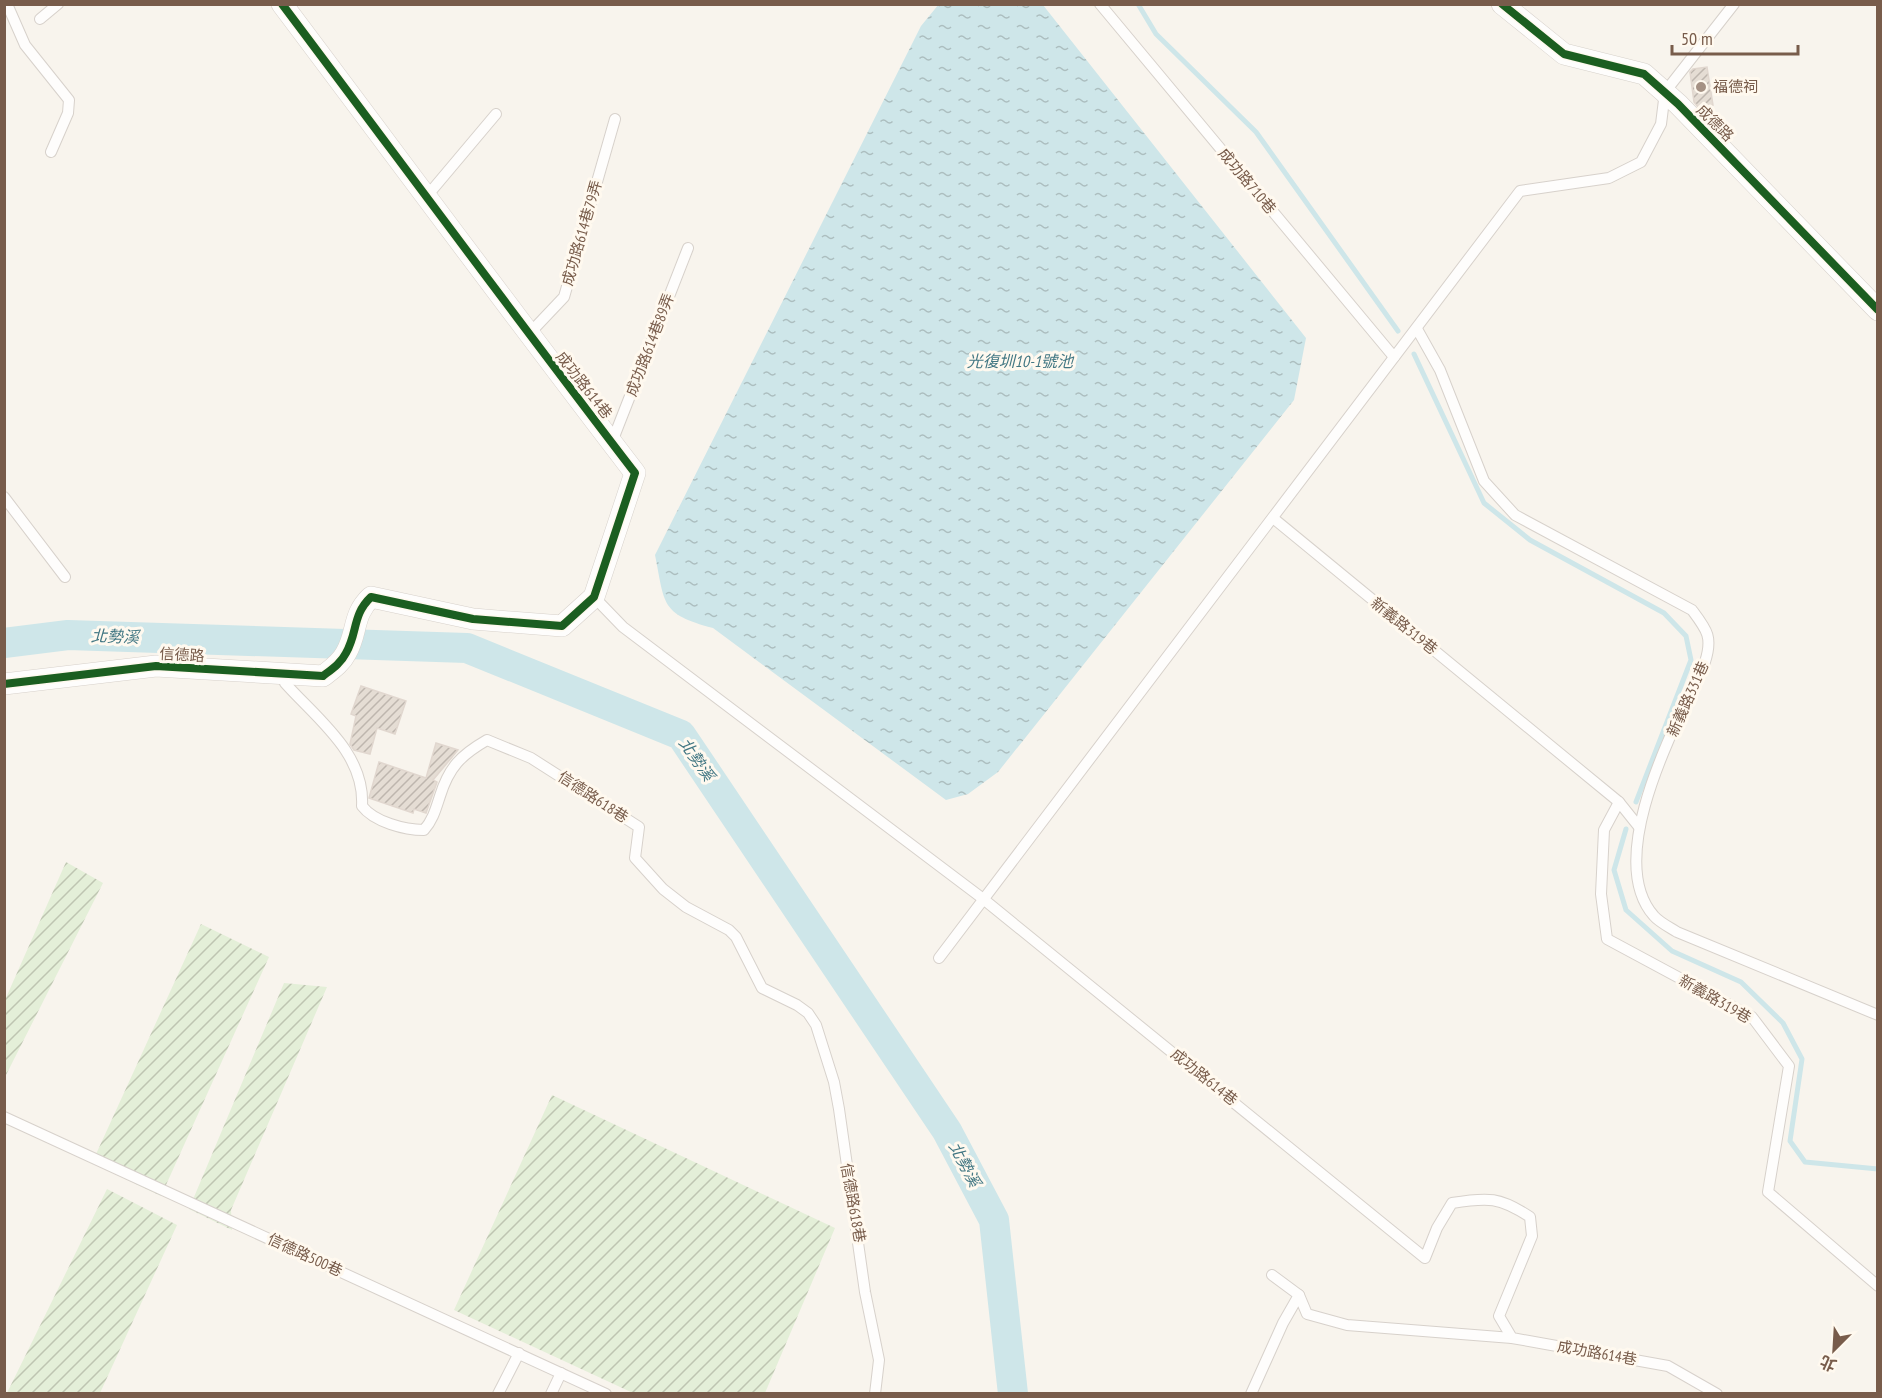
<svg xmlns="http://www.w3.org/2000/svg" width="1882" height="1398" font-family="'PT Sans Narrow','Noto Sans TC',sans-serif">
	<defs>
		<pattern id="garden-furrows" width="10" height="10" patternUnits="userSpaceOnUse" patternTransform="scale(1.5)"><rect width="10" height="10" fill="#e4efd8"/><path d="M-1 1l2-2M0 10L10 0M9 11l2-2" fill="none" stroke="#bec5b1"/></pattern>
		<pattern id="water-ripples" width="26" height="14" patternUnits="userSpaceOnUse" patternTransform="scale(1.5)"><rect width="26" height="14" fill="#cee6e9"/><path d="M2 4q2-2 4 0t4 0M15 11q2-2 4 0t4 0" fill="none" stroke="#acbebf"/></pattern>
		<pattern id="building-hatch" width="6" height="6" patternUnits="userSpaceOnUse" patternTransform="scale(1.5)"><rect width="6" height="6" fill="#e5ddd4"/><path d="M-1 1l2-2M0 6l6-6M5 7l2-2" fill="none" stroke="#beb6ae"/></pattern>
	</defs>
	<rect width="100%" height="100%" fill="#f8f4ed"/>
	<g fill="url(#garden-furrows)">
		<path d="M66,862L103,883L5,1077V1000Z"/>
		<path d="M201,924L269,957L161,1196L92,1163Z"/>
		<path d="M284,983L327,987L231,1210L232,1230L189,1209Z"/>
		<path d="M552,1095L835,1228L765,1393H633L454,1310Z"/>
		<path d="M107,1189L177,1225L100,1393H7Z"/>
	</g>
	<path fill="url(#water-ripples)" d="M939,4L1043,5L1306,338L1294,400L998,772L968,794L946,800L713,628C660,614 665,604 655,555L921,26Z"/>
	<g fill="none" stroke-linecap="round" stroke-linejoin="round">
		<g stroke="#cee6e9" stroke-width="5">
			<path d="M1138,4L1156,34L1256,132L1398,331"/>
			<path d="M1414,354L1484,503L1530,540L1664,613L1686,636L1691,660L1636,802"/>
			<path d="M1626,829L1614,870L1626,910L1672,951L1741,982L1783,1023L1802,1059L1790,1141L1805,1162L1878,1169"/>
		</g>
		<path stroke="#cee6e9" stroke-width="30" d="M4,643L68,635L467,648L681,735L947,1131L994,1220L1013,1394"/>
	</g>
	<g fill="url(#building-hatch)" stroke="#e1d7cf" stroke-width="1.5">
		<path d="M1707,67L1713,105L1698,107L1694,102L1690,72L1693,69Z"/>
		<path d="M361,686L406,701L395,734L377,728L370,754L354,750L350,744L356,716L351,714Z"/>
		<path d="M436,743L458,750L433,780L437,782L426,813L414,809L413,813L369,798L379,762L426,778Z"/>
	</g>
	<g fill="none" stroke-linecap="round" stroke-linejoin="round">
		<defs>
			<g id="lane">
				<path d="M7,4L25,45L69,100L68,113L51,152"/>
				<path d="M1100,4L1394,357"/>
				<path d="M40,19L58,4"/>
				<path d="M427,196L496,114"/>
				<path d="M1417,329L1440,370L1484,481L1515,515L1692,610C1707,630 1713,637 1705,662C1678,721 1602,857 1654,916C1659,922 1669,927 1677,932L1878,1015"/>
				<path d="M528,335L564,297L615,119"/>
				<path d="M612,442L688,248"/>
				<path d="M4,497L65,577"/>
				<path d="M1273,518L1619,802"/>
				<path d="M594,597L623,627L982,898L1425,1258L1437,1228L1452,1203C1488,1197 1500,1197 1530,1217L1532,1236L1499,1316L1512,1338L1668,1366L1717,1394"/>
				<path d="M284,675L285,683C317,719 365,753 362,806C374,822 405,830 424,830C433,820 436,808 440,796C449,767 461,755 487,740L531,758L639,827L635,858L663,889L686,907L729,930L736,937L762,988L797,1005L808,1013L816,1025L834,1082L839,1109L865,1292L879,1360L875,1394"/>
				<path d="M1639,827L1619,802L1604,830L1601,894L1607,939L1752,1017L1789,1066L1768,1192L1878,1286"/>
				<path d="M939,958L1520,191L1609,178L1641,162L1661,124L1665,92L1734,4"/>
				<path d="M4,1117L606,1394"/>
				<path d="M1272,1275L1299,1295"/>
				<path d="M498,1394L519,1353"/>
				<path d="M551,1394L561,1373"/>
				<path d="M1251,1394L1283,1323L1299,1295L1307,1314L1347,1325L1512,1338"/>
			</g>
			<g id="street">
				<path d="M1502,4L1564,54L1644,74L1678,104L1878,310"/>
				<path d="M4,684L156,666L323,676C332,669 341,663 346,653C358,632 352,615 371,597L473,619L562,626L594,597L635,473C516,318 400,161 282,4"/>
			</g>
		</defs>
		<use href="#lane" stroke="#d7d1cb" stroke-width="12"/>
		<use href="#street" stroke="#d7d1cb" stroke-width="22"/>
		<use href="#lane" stroke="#fefdfc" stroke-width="10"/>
		<use href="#street" stroke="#fefdfc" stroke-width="21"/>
		<defs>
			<g id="cycleway">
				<path d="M1502,4L1564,54L1644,74L1678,104L1878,310"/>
				<path d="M4,684L156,666L323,676C332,669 341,663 346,653C358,632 352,615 371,597L473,619L562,626L594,597L635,473C516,318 400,161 282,4"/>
			</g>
		</defs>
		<use href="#cycleway" stroke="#fff9ef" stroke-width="11"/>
		<use href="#cycleway" stroke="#1b5e20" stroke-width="8"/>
	</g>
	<circle fill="#a59184" stroke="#fff9ef" stroke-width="2" cx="1701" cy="87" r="6"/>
	<g text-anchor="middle" stroke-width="6" stroke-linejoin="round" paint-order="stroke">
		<g font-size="15" fill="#785c4b" stroke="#fff9ef" text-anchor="start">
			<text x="1713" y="92">福德祠</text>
		</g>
		<g font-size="15" fill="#785c4b" stroke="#fff9ef">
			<text transform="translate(1715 123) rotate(45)" y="5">成德路</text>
			<text transform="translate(1247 181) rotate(50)" y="5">成功路710巷</text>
			<text transform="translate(582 233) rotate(-74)" y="5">成功路614巷79弄</text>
			<text transform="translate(650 345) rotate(-69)" y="5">成功路614巷89弄</text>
			<text transform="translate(584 385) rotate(52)" y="5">成功路614巷</text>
			<text transform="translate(1404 626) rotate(39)" y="5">新義路319巷</text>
			<text transform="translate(182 655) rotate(3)" y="5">信德路</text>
			<text transform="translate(1688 699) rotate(-66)" y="5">新義路331巷</text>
			<text transform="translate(593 797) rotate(33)" y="5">信德路618巷</text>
			<text transform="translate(1715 999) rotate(30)" y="5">新義路319巷</text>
			<text transform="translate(1204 1077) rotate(39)" y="5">成功路614巷</text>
			<text transform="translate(853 1203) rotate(80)" y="5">信德路618巷</text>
			<text transform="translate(305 1255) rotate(25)" y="5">信德路500巷</text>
			<text transform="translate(1597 1353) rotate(10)" y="5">成功路614巷</text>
		</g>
		<g font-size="16" font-style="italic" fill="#427783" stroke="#fff9ef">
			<text x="1020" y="367">光復圳10-1號池</text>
			<text transform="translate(115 636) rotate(2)" y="6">北勢溪</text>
			<text transform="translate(697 759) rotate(55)" y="6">北勢溪</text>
			<text transform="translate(965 1164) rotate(62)" y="6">北勢溪</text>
		</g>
	</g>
	<rect width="1882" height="1398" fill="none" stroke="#785c4b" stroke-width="12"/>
	<g transform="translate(1834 1350) rotate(204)" stroke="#fff9ef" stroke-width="4.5" paint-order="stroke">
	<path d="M0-4.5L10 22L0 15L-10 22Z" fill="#785c4b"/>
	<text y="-9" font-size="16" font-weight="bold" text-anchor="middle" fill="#785c4b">北</text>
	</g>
	<path d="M1672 45v9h126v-9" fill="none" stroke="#785c4b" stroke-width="3"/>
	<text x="1681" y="45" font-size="18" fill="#785c4b" stroke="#fff9ef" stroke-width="4.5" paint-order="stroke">50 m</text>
</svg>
